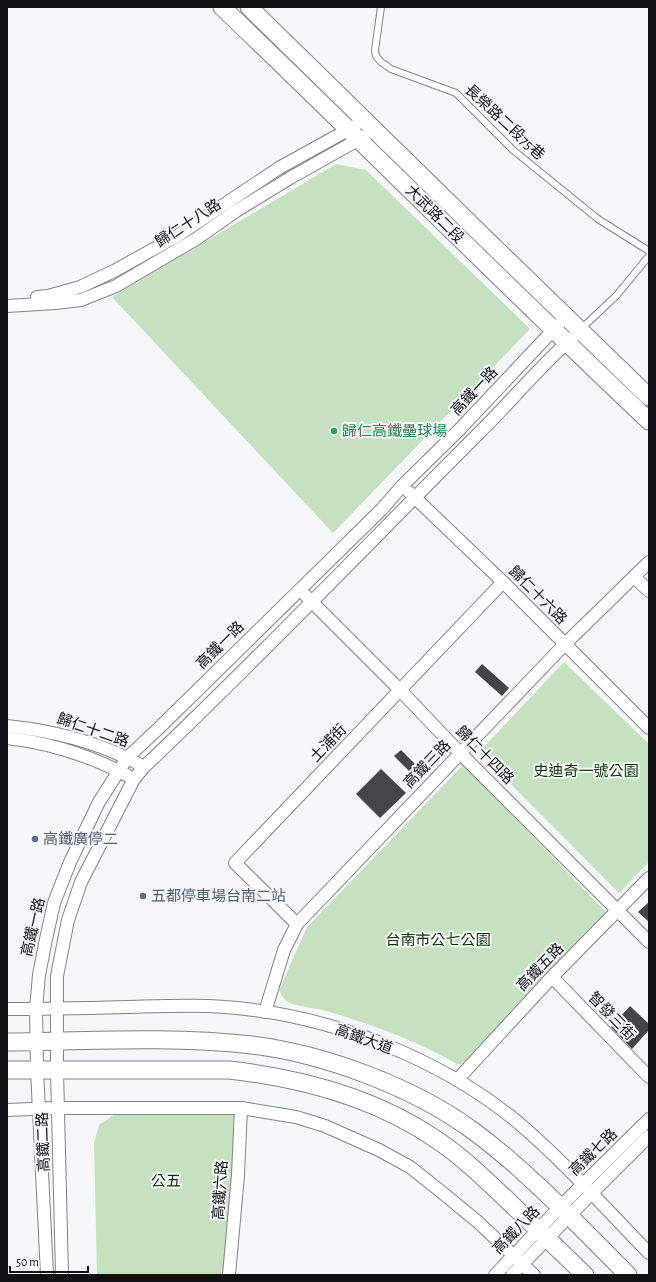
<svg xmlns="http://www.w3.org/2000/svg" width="656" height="1282" font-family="'Alegreya Sans','Noto Sans TC',sans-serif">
	<rect width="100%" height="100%" fill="#f6f7fa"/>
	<g fill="#c6e1c0">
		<path d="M336,164L366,170L530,329L333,533L112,297Z"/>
		<path d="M564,662L649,744V862L619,893L479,752Z"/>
		<path d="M463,765L607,913L462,1064H457C417,1041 373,1025 330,1012C319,1008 297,1007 288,1002C283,999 281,994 279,990L307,927Z"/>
		<path d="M124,1108L241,1112L230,1275H97L94,1143L99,1125Z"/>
	</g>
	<g fill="#464649">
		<path d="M482,664L509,688L502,696L475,672Z"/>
		<path d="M401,750L422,771L416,778L394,756Z"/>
		<path d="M381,769L406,793L380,818L356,794Z"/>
		<path d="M649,902V922L638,912Z"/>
		<path d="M630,1006L649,1024V1030L632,1049L611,1027Z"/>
	</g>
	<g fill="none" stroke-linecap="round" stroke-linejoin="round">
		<defs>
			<g id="lane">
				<path d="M381,7L375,50L376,56L381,62L391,69L456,93L513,150L598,219L649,251"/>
				<path d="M581,329L616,296L649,256"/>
			</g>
			<g id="street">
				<path d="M37,297L48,296L80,287L114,271L177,236L279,168L355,126"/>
				<path d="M7,306L55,303L81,300L116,286L196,239L236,211L290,178L365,136"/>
				<path d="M409,492L503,582L649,728"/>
				<path d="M634,577L649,591"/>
				<path d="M306,596L400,690L460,753L649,942"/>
				<path d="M7,726C55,731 101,742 144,767"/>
				<path d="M7,738C53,743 94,757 134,779"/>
				<path d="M297,924L235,863L503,582"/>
				<path d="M552,977L649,1077"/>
				<path d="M7,1009C47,1009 87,1008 127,1007C167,1006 207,1004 246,1009C341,1020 441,1060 515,1120C563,1160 605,1208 649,1253"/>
				<path d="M265,1012L284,950L297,924L565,644L649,562"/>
				<path d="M457,1080L552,977L649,878"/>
				<path d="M7,1110L57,1108H241L296,1117L325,1126L379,1150L410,1167L439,1190L478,1222L534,1275"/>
				<path d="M47,1275L37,1070L36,1009L39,975L46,939L54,903L70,862L99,802L127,758L160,727L382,509L402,486L459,430L558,325"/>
				<path d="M62,1275L57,1070V976L68,920L81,882L134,779L144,767C257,660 365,547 476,436C509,404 538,368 572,338"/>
				<path d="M229,1275L238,1175L241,1108"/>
				<path d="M495,1275L560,1207L649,1119"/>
				<path d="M512,1275L569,1216L649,1136"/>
			</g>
			<g id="secondary">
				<path d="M222,7C365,144 505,285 649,421"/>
				<path d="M249,7L491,244L649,397"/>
				<path d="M7,1042C88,1041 171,1036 252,1045C325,1054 413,1087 472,1130C529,1172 578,1225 628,1275"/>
				<path d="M7,1070H229C301,1078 376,1098 437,1140C461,1156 483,1177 504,1197C531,1223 558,1249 585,1275"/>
			</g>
		</defs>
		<use href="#lane" stroke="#828385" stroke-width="8"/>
		<use href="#street" stroke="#828385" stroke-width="14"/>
		<use href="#secondary" stroke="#828385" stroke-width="19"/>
		<use href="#lane" stroke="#fff" stroke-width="6"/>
		<use href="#street" stroke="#fff" stroke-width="12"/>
		<use href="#secondary" stroke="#fff" stroke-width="17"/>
	</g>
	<circle fill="#2e9e5b" stroke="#f6f7fa" stroke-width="1.5" cx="334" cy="431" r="4"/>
	<g fill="#5c6f8a" stroke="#f6f7fa" stroke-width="1.5">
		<circle cx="35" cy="839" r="4"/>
		<circle cx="143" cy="896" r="4"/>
	</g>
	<g text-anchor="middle" stroke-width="4" stroke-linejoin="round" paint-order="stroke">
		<g font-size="15" fill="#101112" stroke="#f6f7fa">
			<text transform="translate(505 122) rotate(43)" y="5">長榮路二段75巷</text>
			<text transform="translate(435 214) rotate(45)" y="5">大武路二段</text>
			<text transform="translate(188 223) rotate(-33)" y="5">歸仁十八路</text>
			<text transform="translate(474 391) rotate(-47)" y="5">高鐵一路</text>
			<text transform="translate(538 595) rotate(45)" y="5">歸仁十六路</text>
			<text transform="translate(220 645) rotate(-45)" y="5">高鐵一路</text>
			<text transform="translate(93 730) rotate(19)" y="5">歸仁十二路</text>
			<text transform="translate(328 743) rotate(-46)" y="5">土浦街</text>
			<text transform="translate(485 755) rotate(45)" y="5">歸仁十四路</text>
			<text transform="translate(427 764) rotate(-46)" y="5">高鐵三路</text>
			<text transform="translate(33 927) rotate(-77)" y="5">高鐵一路</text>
			<text transform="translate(540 967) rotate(-46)" y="5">高鐵五路</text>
			<text transform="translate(612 1016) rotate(46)" y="5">智發三街</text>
			<text transform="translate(364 1039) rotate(20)" y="5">高鐵大道</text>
			<text transform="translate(43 1142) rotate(-92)" y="5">高鐵二路</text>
			<text transform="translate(593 1152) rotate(-44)" y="5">高鐵七路</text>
			<text transform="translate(220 1190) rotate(-86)" y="5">高鐵六路</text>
			<text transform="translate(516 1230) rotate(-46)" y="5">高鐵八路</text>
		</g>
		<g font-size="15" fill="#27864d" stroke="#f6f7fa" text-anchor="start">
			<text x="342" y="436">歸仁高鐵壘球場</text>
		</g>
		<g font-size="15" fill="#0a3502" stroke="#f6f7fa">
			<text x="586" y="776">史迪奇一號公園</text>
			<text x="438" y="945">台南市公七公園</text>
			<text x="166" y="1186">公五</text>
		</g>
		<g font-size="15" fill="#4e5e75" stroke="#f6f7fa" text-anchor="start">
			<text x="43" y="844">高鐵廣停二</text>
			<text x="151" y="901">五都停車場台南二站</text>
		</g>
	</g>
	<rect width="656" height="1282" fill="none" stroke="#101112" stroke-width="16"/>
	<path d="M10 1266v6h78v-6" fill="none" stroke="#101112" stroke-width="2"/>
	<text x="16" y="1266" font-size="12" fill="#101112" stroke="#f6f7fa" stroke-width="3" paint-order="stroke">50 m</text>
</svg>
